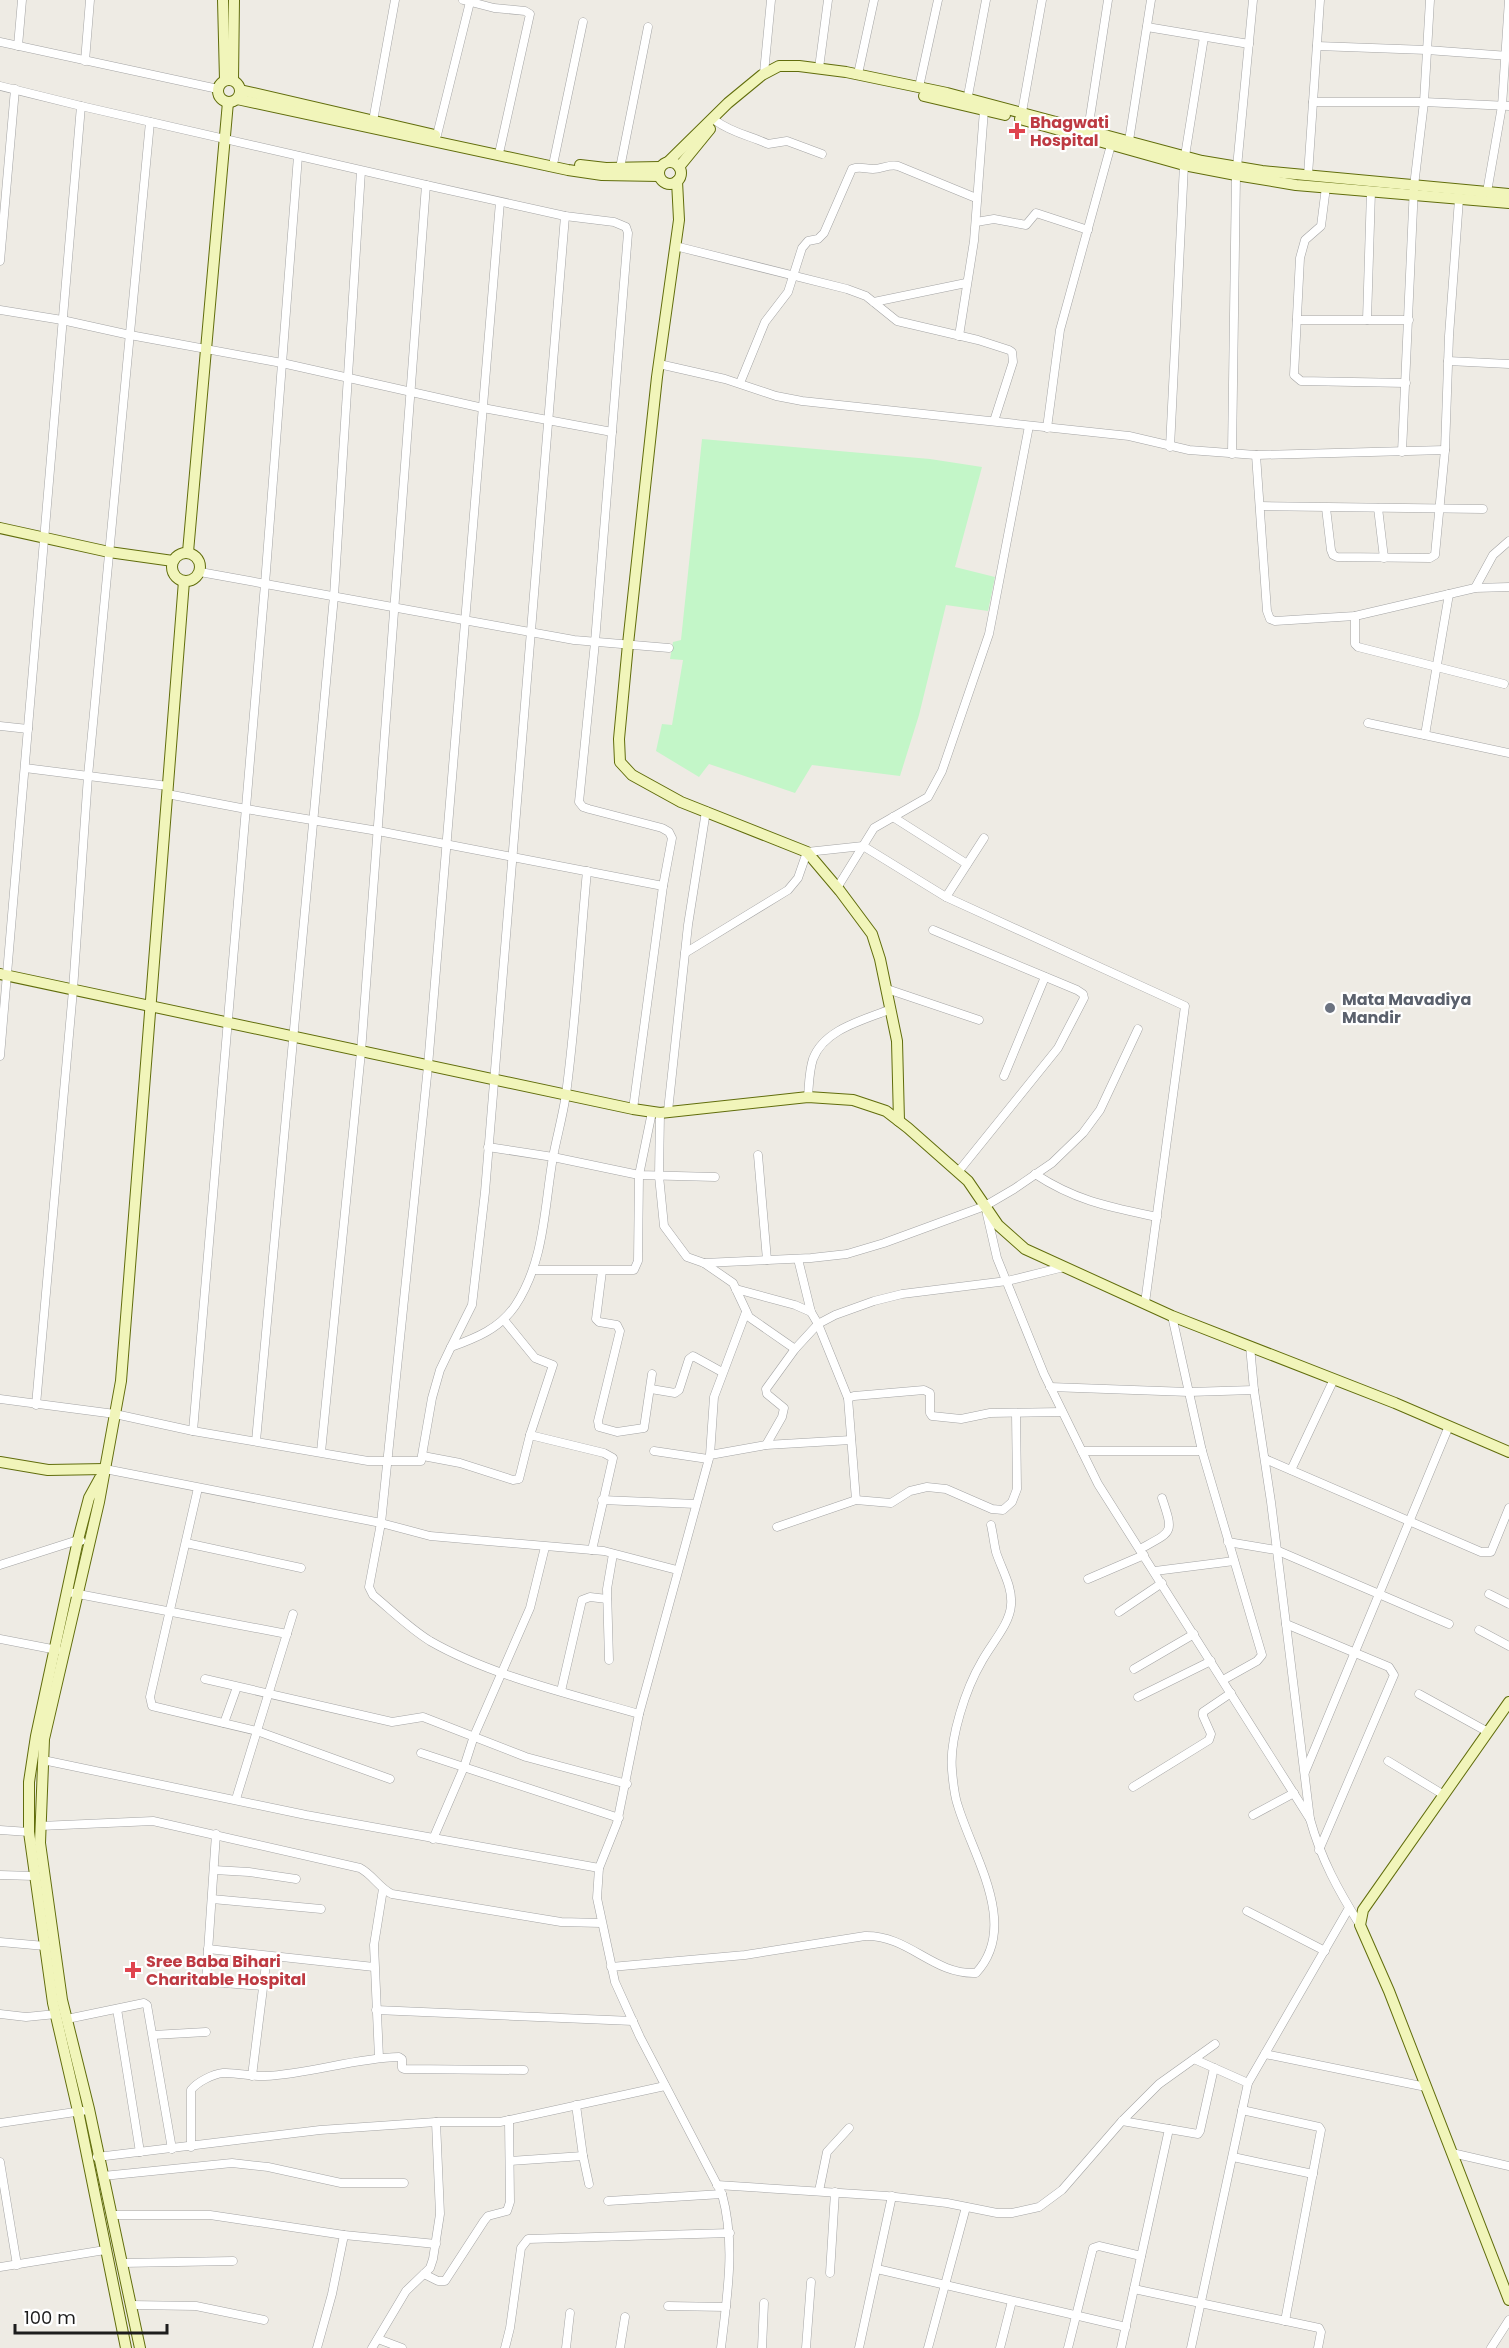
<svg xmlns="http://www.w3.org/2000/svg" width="1509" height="2348" font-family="Poppins,sans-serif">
	<rect width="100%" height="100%" fill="#eeebe4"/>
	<path fill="#c3f6c8" d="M702,439L930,459L982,467L955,567L995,577L988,611L946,605L919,715L900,776L812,765L795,793L709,764L699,777L656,751L662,724L672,725L683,660L670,659L673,642L681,640Z"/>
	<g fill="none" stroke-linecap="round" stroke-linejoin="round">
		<defs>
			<g id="street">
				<path d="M463,0L494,8L525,11L530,14L500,149"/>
				<path d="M1147,27L1249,44"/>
				<path d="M0,42L218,89"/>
				<path d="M18,46L22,0"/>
				<path d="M1317,46L1427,50L1509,56"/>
				<path d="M85,61L90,0"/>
				<path d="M819,68L828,0"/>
				<path d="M764,73L771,0"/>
				<path d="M858,74L874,0"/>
				<path d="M0,86L81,106L426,185L565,216L614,222L626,227L628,233L595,642L579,802L583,807L589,809L662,828L669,832L672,838L663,886L633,1109"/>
				<path d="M919,87L938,0"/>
				<path d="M967,101L986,0"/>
				<path d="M1313,102H1424L1509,106"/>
				<path d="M1022,112L1042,0"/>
				<path d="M373,121L395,0"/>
				<path d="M716,121C732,133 751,136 768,144L787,141L822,154"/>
				<path d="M1088,130L1108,0"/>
				<path d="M437,135L470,2"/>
				<path d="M1128,147L1151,0"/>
				<path d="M1185,156L1204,37"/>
				<path d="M554,160L583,22"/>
				<path d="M1237,167L1253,0"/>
				<path d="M620,168L648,27"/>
				<path d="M1308,175L1320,0"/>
				<path d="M1326,187L1321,226L1305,240L1300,258L1294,375L1301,381L1406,383"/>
				<path d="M1487,192L1502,106L1509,0"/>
				<path d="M500,202L428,1066L381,1523L369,1587L373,1595C391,1610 409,1628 430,1641C489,1675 573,1695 639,1714"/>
				<path d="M976,222L994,219L1026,225L1036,213L1088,230"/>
				<path d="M675,246L847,289L866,296L897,321L978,340L1009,350L1012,352L1013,362L994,421"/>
				<path d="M0,261L15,89"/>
				<path d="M874,302L966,283"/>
				<path d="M0,310L62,320L130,335L282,363L483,408L612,432"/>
				<path d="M1297,320H1409"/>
				<path d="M1367,320L1371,191"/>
				<path d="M959,336L974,241L984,110"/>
				<path d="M1448,361L1509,364"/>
				<path d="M659,364L725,379L776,396L802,401L1129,436L1189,450L1256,455L1267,611L1270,619L1275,621L1355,616L1475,588L1509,587"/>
				<path d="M740,383L765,322L788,292L802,248L808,241L818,239L824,233L852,169C860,166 865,169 873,169C882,169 888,164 898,166L976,198"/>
				<path d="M1047,428L1060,330L1111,145"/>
				<path d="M1170,447L1184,165"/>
				<path d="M1402,452L1414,186L1424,102L1430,0"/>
				<path d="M1232,454L1236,175"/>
				<path d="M1256,455L1445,450"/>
				<path d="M1260,506L1483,509"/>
				<path d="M1326,508L1331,550L1333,555L1337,557L1430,558L1435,555L1445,450L1449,336L1459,199"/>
				<path d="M1378,508L1384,558"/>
				<path d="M200,572L574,640L669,648"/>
				<path d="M1475,588L1493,555L1509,541"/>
				<path d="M1355,616V644L1358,647L1504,684"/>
				<path d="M1368,723L1509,753"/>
				<path d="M0,726L28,729"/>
				<path d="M1425,735L1449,594"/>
				<path d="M25,768L168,786"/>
				<path d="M167,794L246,809L378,831L663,886"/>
				<path d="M893,817L967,864"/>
				<path d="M837,888L874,828L928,797L942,771L989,634L1029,426"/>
				<path d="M946,897L984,838"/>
				<path d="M933,930L1077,990L1083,994L1084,998L1058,1048L958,1172"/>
				<path d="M685,953L788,890L798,878L807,852L863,846L946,897L1185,1006L1145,1303"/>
				<path d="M887,989L979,1020"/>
				<path d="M0,1056L81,106"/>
				<path d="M1004,1076L1045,977"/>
				<path d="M808,1097C809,1085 809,1071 813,1059C824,1029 864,1020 891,1009"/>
				<path d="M668,1111L688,925L706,811"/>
				<path d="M660,1113L659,1176L664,1226L687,1257L704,1263L733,1283L749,1317L795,1349"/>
				<path d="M488,1147L553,1157L639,1175L715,1177"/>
				<path d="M758,1155L767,1260"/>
				<path d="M1035,1174C1076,1201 1110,1207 1157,1217"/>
				<path d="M986,1210L997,1258L1044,1374L1098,1484L1310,1819"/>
				<path d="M798,1259L811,1312L818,1324L848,1398"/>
				<path d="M704,1263L811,1258L847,1254L884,1243L985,1206L1014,1189L1052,1163L1083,1133L1100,1110L1138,1029"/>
				<path d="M534,1270H634L638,1261L639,1175L652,1112"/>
				<path d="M602,1271L596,1319L599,1322L617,1325L620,1331L598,1421L599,1427L617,1432L644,1428L652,1374"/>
				<path d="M736,1289L795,1305L811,1312"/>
				<path d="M1172,1316L1202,1451L1262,1655L1257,1661L1223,1680"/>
				<path d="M1250,1346L1254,1390L1271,1502L1310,1819C1321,1859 1338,1890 1360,1925"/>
				<path d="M451,1347L472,1305L485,1192L565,216"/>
				<path d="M1050,1387L1189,1392L1254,1390"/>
				<path d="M651,1389L675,1393L679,1390L689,1359L693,1356L722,1372"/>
				<path d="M0,1399L115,1414L193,1431L368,1461H421L432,1398L440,1370L451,1347C476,1338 499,1329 515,1306C545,1261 544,1208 553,1157C557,1136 563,1115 566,1094C576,1020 580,945 587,871"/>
				<path d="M36,1405L73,990L88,776L150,122"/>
				<path d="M193,1431L265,584L298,156"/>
				<path d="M530,1435L604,1453L613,1458L592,1550"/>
				<path d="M256,1441L334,596L361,171"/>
				<path d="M766,1445L782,1417L784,1408L767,1394L766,1389L795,1349L818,1324L835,1315L874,1301L902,1294L1007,1281L1064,1267"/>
				<path d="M654,1451L708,1459"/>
				<path d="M1082,1451H1202"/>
				<path d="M321,1452L361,1052L426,185"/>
				<path d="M710,1455L714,1397L746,1312"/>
				<path d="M423,1456L460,1463L513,1480L519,1479L530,1435L553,1365L535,1358L504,1320"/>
				<path d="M1265,1459L1481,1552H1491L1509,1508"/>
				<path d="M105,1469L381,1523L430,1536L604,1551L677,1570"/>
				<path d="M1291,1470L1334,1379"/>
				<path d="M198,1488L150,1697L152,1706L257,1731L390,1779"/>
				<path d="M602,1500L696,1504"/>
				<path d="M856,1500L848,1398L854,1396L924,1390L930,1393V1413L932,1416L961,1419L990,1413L1062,1412"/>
				<path d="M777,1527L856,1500L891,1503L910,1491L927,1487L946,1489L992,1509L1003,1510L1012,1502L1017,1489L1016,1413"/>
				<path d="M1228,1542L1276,1550L1449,1624"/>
				<path d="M186,1543L301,1568"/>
				<path d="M1140,1549C1173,1531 1174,1534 1162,1498"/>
				<path d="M0,1565L78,1540L81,1541"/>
				<path d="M1155,1571L1234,1561"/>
				<path d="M1088,1579L1144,1555"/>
				<path d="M73,1593L287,1634"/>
				<path d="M1489,1594L1509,1604"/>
				<path d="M1119,1612L1162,1583"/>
				<path d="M1286,1624L1389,1667L1394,1675L1319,1850"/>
				<path d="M1479,1630L1509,1646"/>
				<path d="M0,1639L57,1650"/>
				<path d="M609,1660L607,1589L613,1554"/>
				<path d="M1134,1669L1194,1634"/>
				<path d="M205,1679L392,1722L423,1717L526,1757L627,1784"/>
				<path d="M561,1691L582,1600L590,1597L607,1599"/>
				<path d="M1419,1694L1488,1732"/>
				<path d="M1138,1697L1211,1661"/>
				<path d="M224,1723L237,1687"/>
				<path d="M421,1753L619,1818"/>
				<path d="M43,1760L306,1815L599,1868"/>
				<path d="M1388,1761L1444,1795"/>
				<path d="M1305,1772L1449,1426"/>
				<path d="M1133,1787L1209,1740L1211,1734L1203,1716V1712L1231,1693"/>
				<path d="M236,1799L293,1614"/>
				<path d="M1253,1815L1294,1793"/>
				<path d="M40,1826L153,1821L360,1868C373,1875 379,1888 392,1894L561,1922L601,1923"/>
				<path d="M0,1830L29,1832"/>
				<path d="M433,1839L464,1767L474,1736L530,1608L545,1547"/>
				<path d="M214,1870L249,1872L296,1879"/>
				<path d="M0,1875L34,1876"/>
				<path d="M212,1899L321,1909"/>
				<path d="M1247,1911L1325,1951"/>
				<path d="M0,1942L45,1946"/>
				<path d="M208,1949L374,1967"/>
				<path d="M611,1967L745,1955L865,1936C909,1935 933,1975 976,1973C1020,1926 973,1856 958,1806C954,1795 953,1782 952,1770C949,1739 966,1688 982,1661C991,1644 1010,1624 1011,1605C1013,1587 1001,1568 996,1552C994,1543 993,1534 991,1525"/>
				<path d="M184,1980L263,1986"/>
				<path d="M206,1981L216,1834"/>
				<path d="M117,2009L140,2152"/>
				<path d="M376,2010L633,2021"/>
				<path d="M0,2014L26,2017L56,2014"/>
				<path d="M67,2019L144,2003L147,2005L172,2149"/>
				<path d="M153,2035L206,2032"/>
				<path d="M1265,2054L1426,2087"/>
				<path d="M379,2058L374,1945L383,1889"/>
				<path d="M1194,2059L1248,2083"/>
				<path d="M252,2076L267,1956"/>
				<path d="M576,2105L583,2156L589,2184"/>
				<path d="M1242,2110L1319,2127L1321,2130L1285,2321"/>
				<path d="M1122,2121L1198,2134L1200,2131L1214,2068"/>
				<path d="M0,2123L82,2111"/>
				<path d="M191,2147V2090C197,2082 213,2074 223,2073C237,2072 251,2077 265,2076C310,2074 354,2058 399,2057L402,2059V2068L404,2069L524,2070"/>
				<path d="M1452,2153L1509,2166"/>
				<path d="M97,2157L320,2130L436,2122H500L665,2086"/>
				<path d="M1233,2157L1313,2174"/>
				<path d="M510,2161L583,2156"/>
				<path d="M0,2162L17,2265"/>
				<path d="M103,2176L232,2163L268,2167L341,2183H404"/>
				<path d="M717,2185L887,2196L947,2203L997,2213H1012L1039,2207L1062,2190L1122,2121L1159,2084L1215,2044"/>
				<path d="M819,2191L827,2152L849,2128"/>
				<path d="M608,2201L722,2194"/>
				<path d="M112,2215H210L344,2235L436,2244"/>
				<path d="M122,2263L233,2261"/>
				<path d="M0,2267L105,2250"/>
				<path d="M877,2269L1126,2327"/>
				<path d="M830,2273L835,2192"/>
				<path d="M424,2274L438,2281H445L484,2221L488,2216L507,2211L510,2202L509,2120"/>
				<path d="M1134,2289L1319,2328L1321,2332L1318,2348"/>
				<path d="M131,2305L196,2306L264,2320"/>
				<path d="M668,2306L726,2307"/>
				<path d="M378,2339L402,2348"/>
				<path d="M317,2348L332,2294L344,2235"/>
				<path d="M372,2348L406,2291L430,2268L433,2259L440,2214L436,2122"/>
				<path d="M505,2348L510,2328L521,2248L528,2239L730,2233"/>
				<path d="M566,2348L570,2313"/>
				<path d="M620,2348L625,2317"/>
				<path d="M721,2348C727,2296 736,2245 722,2194L640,2037L615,1982L597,1898L599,1868L617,1823L639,1714L710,1455L766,1445L851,1440"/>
				<path d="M762,2348L764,2303"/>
				<path d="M806,2348L811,2282"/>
				<path d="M859,2348L892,2196"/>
				<path d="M928,2348L966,2207"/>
				<path d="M1000,2348L1012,2301"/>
				<path d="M1068,2348L1093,2248L1099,2246L1141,2256"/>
				<path d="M1121,2348L1169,2129"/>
				<path d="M1191,2348L1248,2083L1349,1908"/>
				<path d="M1491,2348L1509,2320"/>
			</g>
			<g id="secondary">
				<path d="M223,0L225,80"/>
				<circle cx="229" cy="91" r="11"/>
				<path d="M233,80L234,0"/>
				<path d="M240,90L435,135"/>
				<path d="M924,96L1005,115"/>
				<path d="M237,99L568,170L602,175L659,176"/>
				<path d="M1020,119L1184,165L1236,175L1296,185L1509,203"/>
				<path d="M669,161L728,103L762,75L779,66H799L846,72L947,93L1202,161L1262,171L1509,194"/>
				<circle cx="670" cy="173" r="11"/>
				<path d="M580,165L606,168L660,167"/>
				<path d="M679,167L710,129"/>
				<path d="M677,181L679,220L657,377L628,644L619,739L620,762L632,775L681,802L807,852L840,891L872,934L880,959L897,1041L899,1121"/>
				<path d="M0,528L109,552L173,561"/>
				<path d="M188,552L228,102"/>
				<circle cx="186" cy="567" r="14"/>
				<path d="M0,974L633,1109L660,1113L808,1097L853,1100L886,1111L908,1128L968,1181L998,1225L1025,1249L1172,1316L1395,1403L1509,1452"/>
				<path d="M0,1462L48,1470L105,1469"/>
				<path d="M100,1478L89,1498L78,1540L36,1736L29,1782V1832L53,2003L78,2111L126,2348"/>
				<path d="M1509,1702L1363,1910L1360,1925L1389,1991L1509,2300"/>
				<path d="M140,2348L89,2109L62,2000L40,1843L44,1739L99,1502L121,1381L184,581"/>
			</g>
		</defs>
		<use href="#street" stroke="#a4a4a4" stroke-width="9"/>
		<use href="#secondary" stroke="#616d0c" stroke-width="12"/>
		<use href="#street" stroke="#fff" stroke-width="8"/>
		<use href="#secondary" stroke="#f1f5ba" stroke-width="10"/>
	</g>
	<g fill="#e0444e" stroke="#fff" stroke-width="2">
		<path d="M1014 122h6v6h6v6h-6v6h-6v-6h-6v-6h6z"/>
		<path d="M130 1961h6v6h6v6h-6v6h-6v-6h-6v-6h6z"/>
	</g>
	<circle fill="#6b7280" stroke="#fff" stroke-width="2" cx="1330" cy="1008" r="6"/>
	<g text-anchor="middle" stroke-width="4.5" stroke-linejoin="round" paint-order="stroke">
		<g font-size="16" font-weight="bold" fill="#be3a42" stroke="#fff" text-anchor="start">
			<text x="1030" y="128">Bhagwati<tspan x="1030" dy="18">Hospital</tspan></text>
			<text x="146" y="1967">Sree Baba Bihari<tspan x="146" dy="18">Charitable Hospital</tspan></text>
		</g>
		<g font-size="16" font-weight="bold" fill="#5b616d" stroke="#fff" text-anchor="start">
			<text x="1342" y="1005">Mata Mavadiya<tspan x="1342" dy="18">Mandir</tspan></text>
		</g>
	</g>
	<path d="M15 2324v9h152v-9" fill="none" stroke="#1d1d1d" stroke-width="3"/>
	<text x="24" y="2324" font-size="18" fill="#1d1d1d" stroke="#ffffff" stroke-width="4.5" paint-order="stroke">100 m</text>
</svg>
